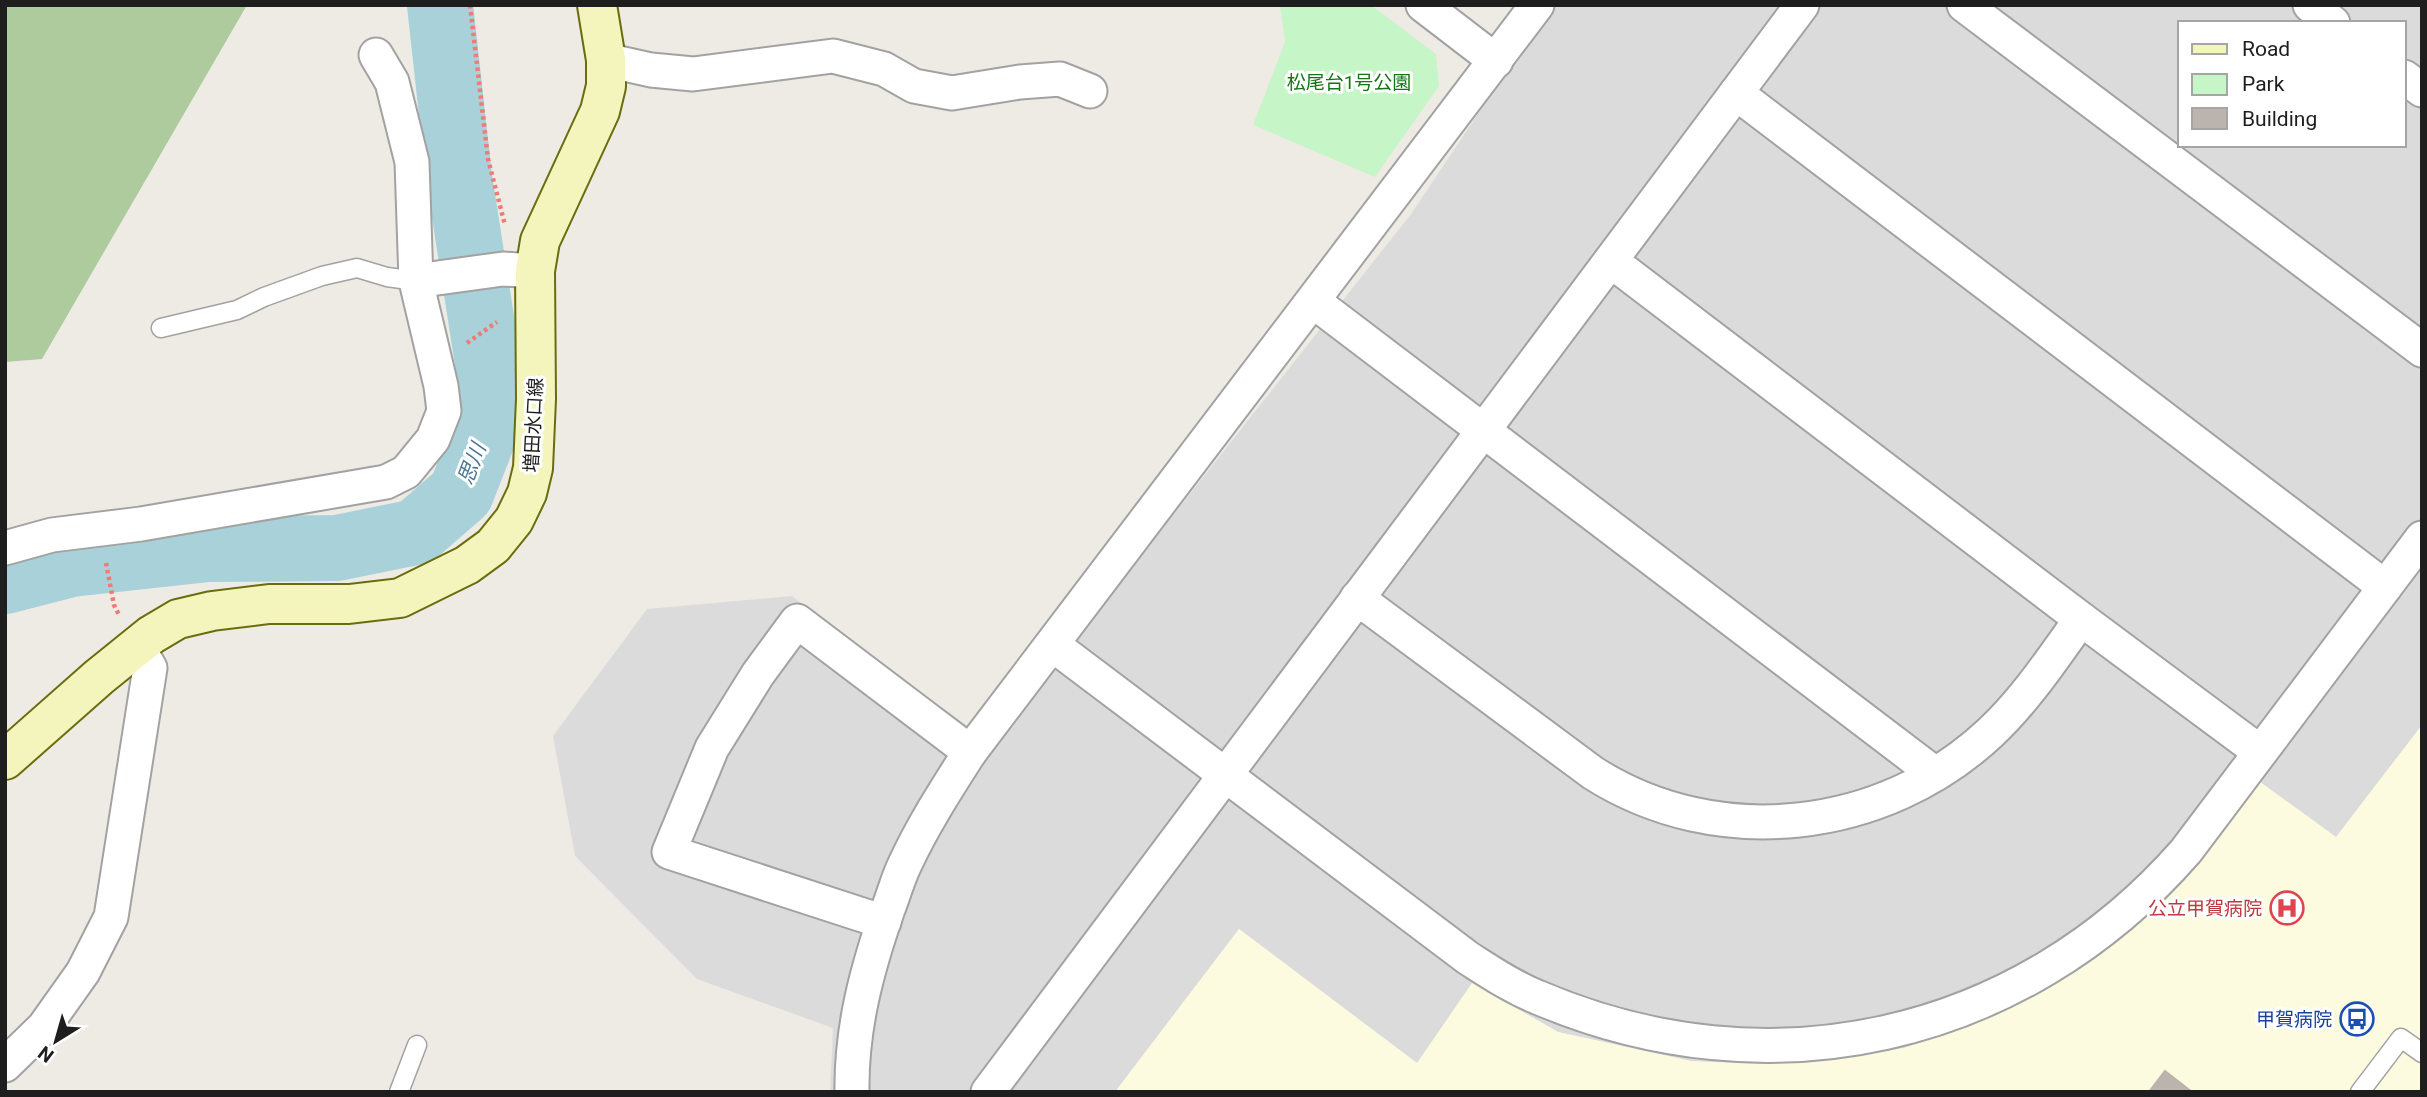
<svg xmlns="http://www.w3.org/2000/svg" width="2427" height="1097" font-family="Roboto,'Noto Sans JP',sans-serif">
	<rect width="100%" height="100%" fill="#eeebe5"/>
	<path fill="#dcdbdc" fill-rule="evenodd" d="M1558,5H2422V725L2336,837L2260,782L2176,888L2127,932L2073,973L2023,1002L1971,1025L1904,1048L1828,1060L1758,1064L1691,1061L1558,1032L1473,983L1417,1064L1239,929L1115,1092H830L833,1028L697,979L575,856L553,736L647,609L792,596L907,683L996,746L1163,528L1411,214L1506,72ZM2180,23H2404V145H2180Z"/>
	<path fill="#fcfbe0" d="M2422,725V1092H1115L1239,929L1417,1063L1472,983L1558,1032L1691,1061L1758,1064L1828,1060L1904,1048L1971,1025L2023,1002L2073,973L2127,932L2176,888L2260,782L2336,837Z"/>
	<path fill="#adcb9d" d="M5,5H247L42,359L5,362Z"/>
	<path fill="#c6f5c7" d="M1280,5H1371L1436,54L1439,86L1375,177L1253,125L1285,42Z"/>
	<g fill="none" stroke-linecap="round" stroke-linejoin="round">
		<path stroke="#a9d1d9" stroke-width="66" d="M5,581L71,564L208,549L337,548L416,532L461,493L484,434L488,363L459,177L440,5"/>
	</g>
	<path fill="#bbb4ae" stroke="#bfb1a9" stroke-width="2" d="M2165,1071L2192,1092H2149Z"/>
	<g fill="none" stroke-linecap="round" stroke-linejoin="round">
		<defs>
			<g id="service">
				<path d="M161,328L237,310L264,297L322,276L357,268L387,277L416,281"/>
				<path d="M399,1092L417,1045"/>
				<path d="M2360,1092L2401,1038L2422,1053"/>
			</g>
			<g id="minor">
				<path d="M1423,5L1496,61"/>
				<path d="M1964,5L2422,350"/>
				<path d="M2310,5L2333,23"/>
				<path d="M606,60L651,70L693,74L833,56L884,69L914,86L952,93L1020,82L1060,79L1090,91"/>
				<path d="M2404,77L2422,90"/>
				<path d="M1736,93L2385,587"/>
				<path d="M1611,261L2081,619L2260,752"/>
				<path d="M416,281L503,269L535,271"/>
				<path d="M1313,301L1935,774"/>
				<path d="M5,548L52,535L141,524L386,482L406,472L433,439L444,411L441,386L416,281L412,162L392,82L376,55"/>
				<path d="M1357,598L1593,773C1717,852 1884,833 1991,732C2026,699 2053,658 2081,619"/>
				<path d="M1053,645L1468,958C1490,972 1512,987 1537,997C1768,1096 2020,1041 2186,851L2422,538"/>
				<path d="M884,922L669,852L712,748L758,674L797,621L970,752"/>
				<path d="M5,1065L44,1027L83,972L111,917L150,668L137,646"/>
				<path d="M852,1092C851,1028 867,969 888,909C894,894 898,878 905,864C923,825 947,788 970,752L1537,5"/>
				<path d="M988,1092L1802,5"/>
			</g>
			<path id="secondary" d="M5,760L99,677L151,635L178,619L212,611L269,604H349L400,598L467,565L493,546L514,520L527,493L533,468L536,399L535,271L540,241L600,111L606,86V60L597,5"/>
		</defs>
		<use href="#service" stroke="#a2a2a2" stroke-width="21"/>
		<use href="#minor" stroke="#a2a2a2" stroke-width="37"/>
		<use href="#secondary" stroke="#696d0d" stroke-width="42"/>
		<g stroke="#ef7b76" stroke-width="4.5" stroke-dasharray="3.5 3.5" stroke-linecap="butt">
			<path d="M470,5L488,159L505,225"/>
			<path d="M467,343L497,322"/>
			<path d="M106,563L114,605L119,615"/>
		</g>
		<use href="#service" stroke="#fff" stroke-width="18"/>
		<use href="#minor" stroke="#fff" stroke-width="33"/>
		<use href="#secondary" stroke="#f4f4bd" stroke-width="38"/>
	</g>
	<defs>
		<symbol id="hospital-ring" viewBox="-11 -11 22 22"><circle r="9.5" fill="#fff" stroke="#e0444e" stroke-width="1.5"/><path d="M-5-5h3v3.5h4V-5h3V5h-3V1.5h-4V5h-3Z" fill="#e0444e"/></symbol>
		<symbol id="bus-ring" viewBox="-11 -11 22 22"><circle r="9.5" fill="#fff" stroke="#1a4fb4" stroke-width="1.5"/><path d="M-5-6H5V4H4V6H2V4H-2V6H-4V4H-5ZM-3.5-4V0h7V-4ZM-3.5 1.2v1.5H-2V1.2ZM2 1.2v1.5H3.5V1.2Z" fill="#1a4fb4"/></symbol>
	</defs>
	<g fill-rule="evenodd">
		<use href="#hospital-ring" x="2268" y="889" width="38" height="38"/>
		<use href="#bus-ring" x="2338" y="1000" width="38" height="38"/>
	</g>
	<g text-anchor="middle" stroke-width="6" stroke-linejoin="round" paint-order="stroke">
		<g font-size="19" fill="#147516" stroke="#fff">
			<text x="1349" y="89">松尾台1号公園</text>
		</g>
		<g font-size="19" fill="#1e1e1e" stroke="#fff">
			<text transform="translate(533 425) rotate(-87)" y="7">増田水口線</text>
		</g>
		<g font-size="19" fill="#be3a42" stroke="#fff" text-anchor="end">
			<text x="2262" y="915">公立甲賀病院</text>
		</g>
		<g font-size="19" fill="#164399" stroke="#fff" text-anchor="end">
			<text x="2332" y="1026">甲賀病院</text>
		</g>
		<g font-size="21" font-style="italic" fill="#4c7798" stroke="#fff">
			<text transform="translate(472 464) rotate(-69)" y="7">思川</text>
		</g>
	</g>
	<rect width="2427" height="1097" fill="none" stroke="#1e1e1e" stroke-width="14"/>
	<rect x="2178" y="21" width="228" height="126" fill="#ffffff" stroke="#a5a5a5" stroke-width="2"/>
	<rect x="2192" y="44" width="35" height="10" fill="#f4f4bd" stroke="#a5a5a5" stroke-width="2"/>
	<text x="2242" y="56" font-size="21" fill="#1e1e1e">Road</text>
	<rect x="2192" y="74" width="35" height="21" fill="#c6f5c7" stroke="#a5a5a5" stroke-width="2"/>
	<text x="2242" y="91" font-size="21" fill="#1e1e1e">Park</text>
	<rect x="2192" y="108" width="35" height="21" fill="#bbb4ae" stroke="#a5a5a5" stroke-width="2"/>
	<text x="2242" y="126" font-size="21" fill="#1e1e1e">Building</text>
	<g transform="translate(56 1041) rotate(217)" stroke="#ffffff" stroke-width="5" paint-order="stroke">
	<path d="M0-5L12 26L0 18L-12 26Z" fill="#1e1e1e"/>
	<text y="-10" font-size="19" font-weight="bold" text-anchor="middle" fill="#1e1e1e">N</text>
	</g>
</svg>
